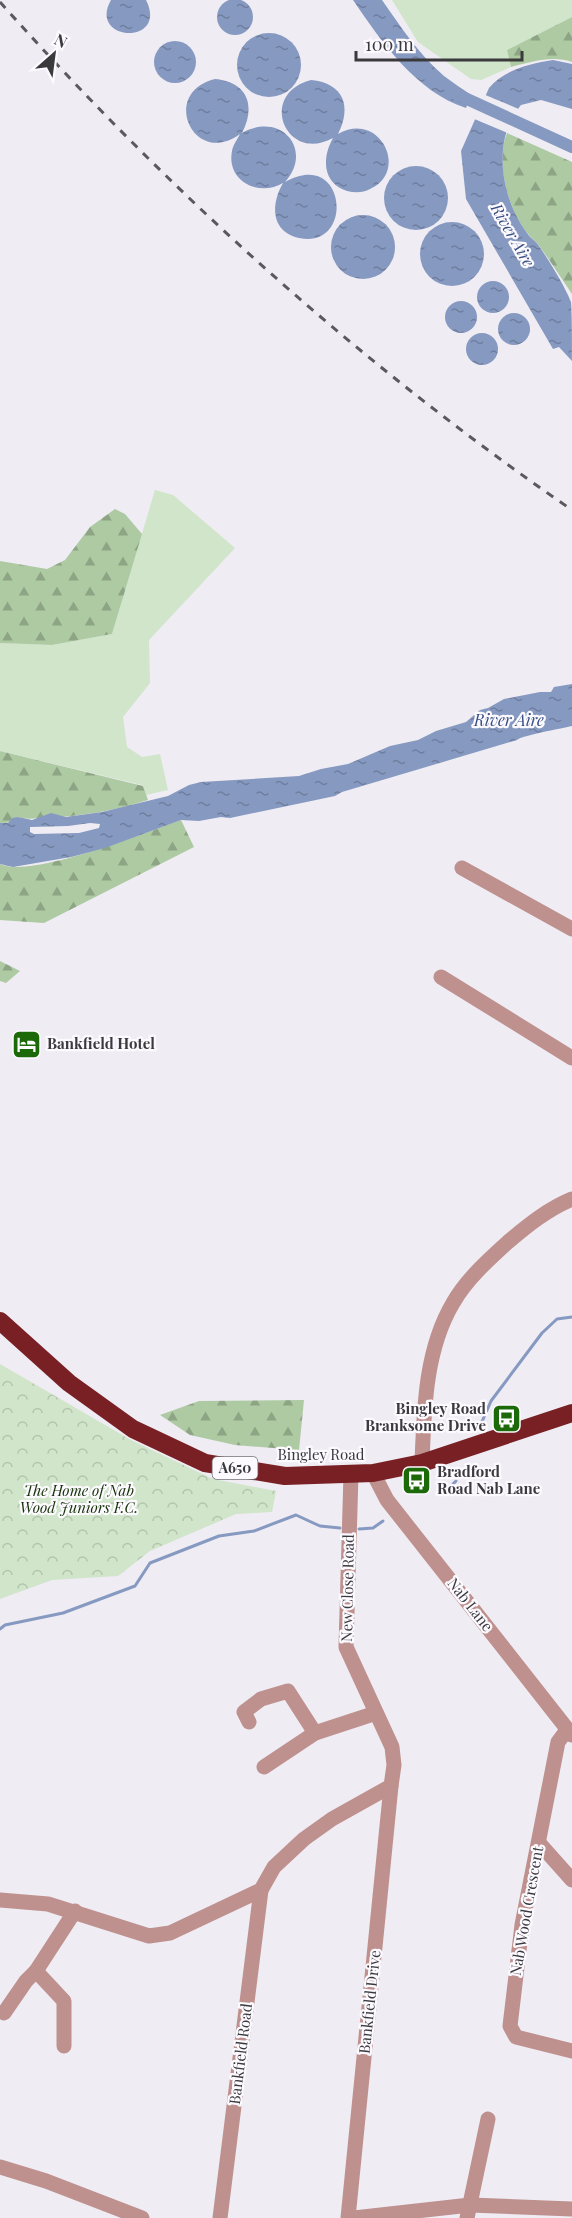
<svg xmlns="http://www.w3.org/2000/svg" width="572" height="2218" font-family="'Playfair Display',serif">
	<defs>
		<pattern id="forest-firs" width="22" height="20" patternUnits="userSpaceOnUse" patternTransform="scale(1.5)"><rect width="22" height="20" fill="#adcaa2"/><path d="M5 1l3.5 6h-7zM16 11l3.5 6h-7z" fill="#8ea585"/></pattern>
		<pattern id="park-crowns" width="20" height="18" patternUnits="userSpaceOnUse" patternTransform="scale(1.5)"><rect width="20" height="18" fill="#d0e5c9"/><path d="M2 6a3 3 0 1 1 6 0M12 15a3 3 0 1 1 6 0" fill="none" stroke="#b3c5ae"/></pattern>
		<pattern id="water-ripples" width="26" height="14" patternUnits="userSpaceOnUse" patternTransform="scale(1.5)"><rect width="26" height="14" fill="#8699c1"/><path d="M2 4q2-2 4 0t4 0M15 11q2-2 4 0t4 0" fill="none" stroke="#6f7e9e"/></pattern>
	</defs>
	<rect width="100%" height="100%" fill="#efecf4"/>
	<g fill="#d0e5c9">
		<path d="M392,0H572V17L507,50L511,67L481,80L471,79L418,42Z"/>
		<path d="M155,490L173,495L235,548L149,640L150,683L123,717L127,747L142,757L160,754L168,790L146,795L142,785L0,751V643L52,645L112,634Z"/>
	</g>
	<g fill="url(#forest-firs)">
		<path d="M572,17V62C552,55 531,62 511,67L507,50Z"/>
		<path d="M507,133L572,162V294C561,278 551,262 540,247C537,242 532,239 528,234C508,210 495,162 507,133Z"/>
		<path d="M115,509L125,514L142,534L112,634L52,645L0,643V561L47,569L65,560L90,527Z"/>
		<path d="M0,751L143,786L148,800C114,811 81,816 46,818C35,818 28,820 18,817C12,820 7,825 0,823Z"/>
		<path d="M181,820L194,847L44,923L0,920V864C31,879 146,832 181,820Z"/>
		<path d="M0,961L20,971L6,983L0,981Z"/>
		<path d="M304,1400L299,1450L235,1445L190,1435L160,1415L199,1401Z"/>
	</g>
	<path fill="url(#park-crowns)" d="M0,1364L131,1440L213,1479L276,1491L272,1512L236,1514L150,1551L118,1576L52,1580L0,1599Z"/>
	<g fill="url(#water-ripples)" fill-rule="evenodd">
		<circle cx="235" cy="17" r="18"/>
		<path d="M111,0H146C169,46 87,42 111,0Z"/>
		<path d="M353,0H382C401,27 419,55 444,76C453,83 463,89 471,95L466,108C416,92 381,41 353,0Z"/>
		<circle cx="269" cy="65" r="32"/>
		<circle cx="175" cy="62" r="21"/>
		<path d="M553,60L572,64V109L541,100L521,105C491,140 501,198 527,233C530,238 536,241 539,246C548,259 566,288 571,302C572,311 572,348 572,361L559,347L553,349L466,199L461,151L489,88C505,69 530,64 553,60Z"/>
		<path d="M215,79C248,82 256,106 242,133C281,111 314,150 285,182C347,147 355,250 299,238C270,231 271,204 283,183C260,197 226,182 232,151C233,145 237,140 240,134C194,168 159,93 215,79Z"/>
		<path d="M311,80C344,83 352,107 338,134C380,110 410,172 370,189C363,193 355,193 347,191C322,183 322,157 333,138C286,164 257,94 311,80Z"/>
		<circle cx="416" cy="198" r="32"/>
		<circle cx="363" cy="247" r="32"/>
		<circle cx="452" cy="254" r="32"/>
		<circle cx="493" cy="297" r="16"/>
		<circle cx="461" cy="317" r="16"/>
		<circle cx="514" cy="329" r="16"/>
		<circle cx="482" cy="349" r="16"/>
		<path d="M572,684V726C560,729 523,735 517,740L342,792L335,796L230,818L221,817L199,821L181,820L105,848L71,857L13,867L0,864V823H8L12,818L18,817L32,820L51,813L66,817L102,812L168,796L189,785L201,782L299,776L321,769L348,764L390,746L418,740L436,731L466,722L480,710L488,708L504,699L540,692H551L554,687ZM90,823L100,824L99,828L79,833L34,834L30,832V827L68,826Z"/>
	</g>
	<path fill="#efecf4" d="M483,94L521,110L510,134L472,118Z"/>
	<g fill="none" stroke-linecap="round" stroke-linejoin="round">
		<g stroke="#8699c1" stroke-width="3">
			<path d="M481,1424L491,1401L542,1333L557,1319L572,1317"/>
			<path d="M451,1486L456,1481"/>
			<path d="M359,1529L373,1528L383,1521"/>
			<path d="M0,1629L5,1625L63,1613L135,1586L150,1563L219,1536L254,1531L296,1515L320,1526L340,1528"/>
		</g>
		<path stroke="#8699c1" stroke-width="12" d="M456,94L572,147"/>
		<g stroke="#be908e" stroke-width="15">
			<path d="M462,868L572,929"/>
			<path d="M441,977L572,1058"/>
			<path d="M422,1463C424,1410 425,1350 453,1303C466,1280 488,1260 508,1242C528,1225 548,1209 572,1199"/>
			<path d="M373,1473L387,1500L572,1735"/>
			<path d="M249,1722L244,1712L261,1699L288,1691L315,1733"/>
			<path d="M567,1730L558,1742L522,1925L510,2026L516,2037L572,2051"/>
			<path d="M264,1767L315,1733L376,1713"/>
			<path d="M539,1843L572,1880"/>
			<path d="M0,1900L48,1904L149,1936L170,1933L261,1890L274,1867L304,1839L332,1819L391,1786L394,1765L392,1747L346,1647L351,1474"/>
			<path d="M36,1971L64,2001V2046"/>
			<path d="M4,2013L26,1981L36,1971L75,1911"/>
			<path d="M0,2167L46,2181L142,2218"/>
			<path d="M220,2218L261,1890"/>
			<path d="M348,2218L391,1786"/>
			<path d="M354,2218L470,2205L572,2209"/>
			<path d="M467,2218L488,2119"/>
		</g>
		<path stroke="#792025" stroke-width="18" d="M0,1321L69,1383L133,1429L205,1463L285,1476L373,1473L422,1463L572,1413"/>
		<path stroke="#5b595d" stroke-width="3" stroke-dasharray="8 8" stroke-linecap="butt" d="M0,2C170,193 361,365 572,510"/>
	</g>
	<defs>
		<symbol id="hotel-square" viewBox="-11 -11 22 22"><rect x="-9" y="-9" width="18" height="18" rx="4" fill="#1c6909" stroke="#fcfaff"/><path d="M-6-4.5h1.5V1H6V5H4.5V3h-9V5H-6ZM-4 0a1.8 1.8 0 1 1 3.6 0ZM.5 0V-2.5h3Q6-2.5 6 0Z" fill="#fff"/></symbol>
		<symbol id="bus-square" viewBox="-11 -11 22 22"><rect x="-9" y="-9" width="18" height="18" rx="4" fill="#1c6909" stroke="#fcfaff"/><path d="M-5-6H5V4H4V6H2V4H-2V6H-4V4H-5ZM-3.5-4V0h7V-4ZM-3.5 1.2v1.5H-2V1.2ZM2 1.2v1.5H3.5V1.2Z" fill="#fff"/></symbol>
	</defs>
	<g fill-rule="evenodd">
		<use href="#hotel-square" x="10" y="1028" width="33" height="33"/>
		<use href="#bus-square" x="490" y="1402" width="33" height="33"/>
		<use href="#bus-square" x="400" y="1464" width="33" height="33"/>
	</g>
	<g text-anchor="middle" stroke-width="4.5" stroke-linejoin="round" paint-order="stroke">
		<rect fill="#fcfaff" stroke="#747376" stroke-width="1.5" x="212.5" y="1457" width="45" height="22" rx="4.5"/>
		<g font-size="14" font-weight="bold" fill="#3a393c">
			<text x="235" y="1473">A650</text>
		</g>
		<g font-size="15" font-weight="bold" fill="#3a393c" stroke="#fcfaff" text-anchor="start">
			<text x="47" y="1049">Bankfield Hotel</text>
			<text x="486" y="1414" text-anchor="end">Bingley Road<tspan x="486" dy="17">Branksome Drive</tspan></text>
			<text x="437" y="1477">Bradford<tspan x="437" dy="17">Road Nab Lane</tspan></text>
		</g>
		<g font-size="15" fill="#3a393c" stroke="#fcfaff">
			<text x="321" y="1460">Bingley Road</text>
			<text transform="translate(348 1588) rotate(-89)" y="5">New Close Road</text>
			<text transform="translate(470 1605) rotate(52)" y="5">Nab Lane</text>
			<text transform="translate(527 1911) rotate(-80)" y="5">Nab Wood Crescent</text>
			<text transform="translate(370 2002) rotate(-84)" y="5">Bankfield Drive</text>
			<text transform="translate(241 2054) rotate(-83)" y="5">Bankfield Road</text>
		</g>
		<g font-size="15" font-style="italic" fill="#153107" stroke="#fcfaff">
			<text x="79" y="1496">The Home of Nab<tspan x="79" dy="17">Wood Juniors F.C.</tspan></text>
		</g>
		<g font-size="16" font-style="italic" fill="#374f84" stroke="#fcfaff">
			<text transform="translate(513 235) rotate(60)" y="6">River Aire</text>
			<text x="509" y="726">River Aire</text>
		</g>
	</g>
	<g transform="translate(54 54) rotate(28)" stroke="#fcfaff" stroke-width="4.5" paint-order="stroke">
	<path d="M0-4.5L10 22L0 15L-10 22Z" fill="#3a393c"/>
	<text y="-9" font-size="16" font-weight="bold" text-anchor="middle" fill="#3a393c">N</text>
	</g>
	<path d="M356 51v9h166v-9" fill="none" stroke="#3a393c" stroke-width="3"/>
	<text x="365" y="51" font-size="18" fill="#3a393c" stroke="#fcfaff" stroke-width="4.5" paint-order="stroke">100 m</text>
</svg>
